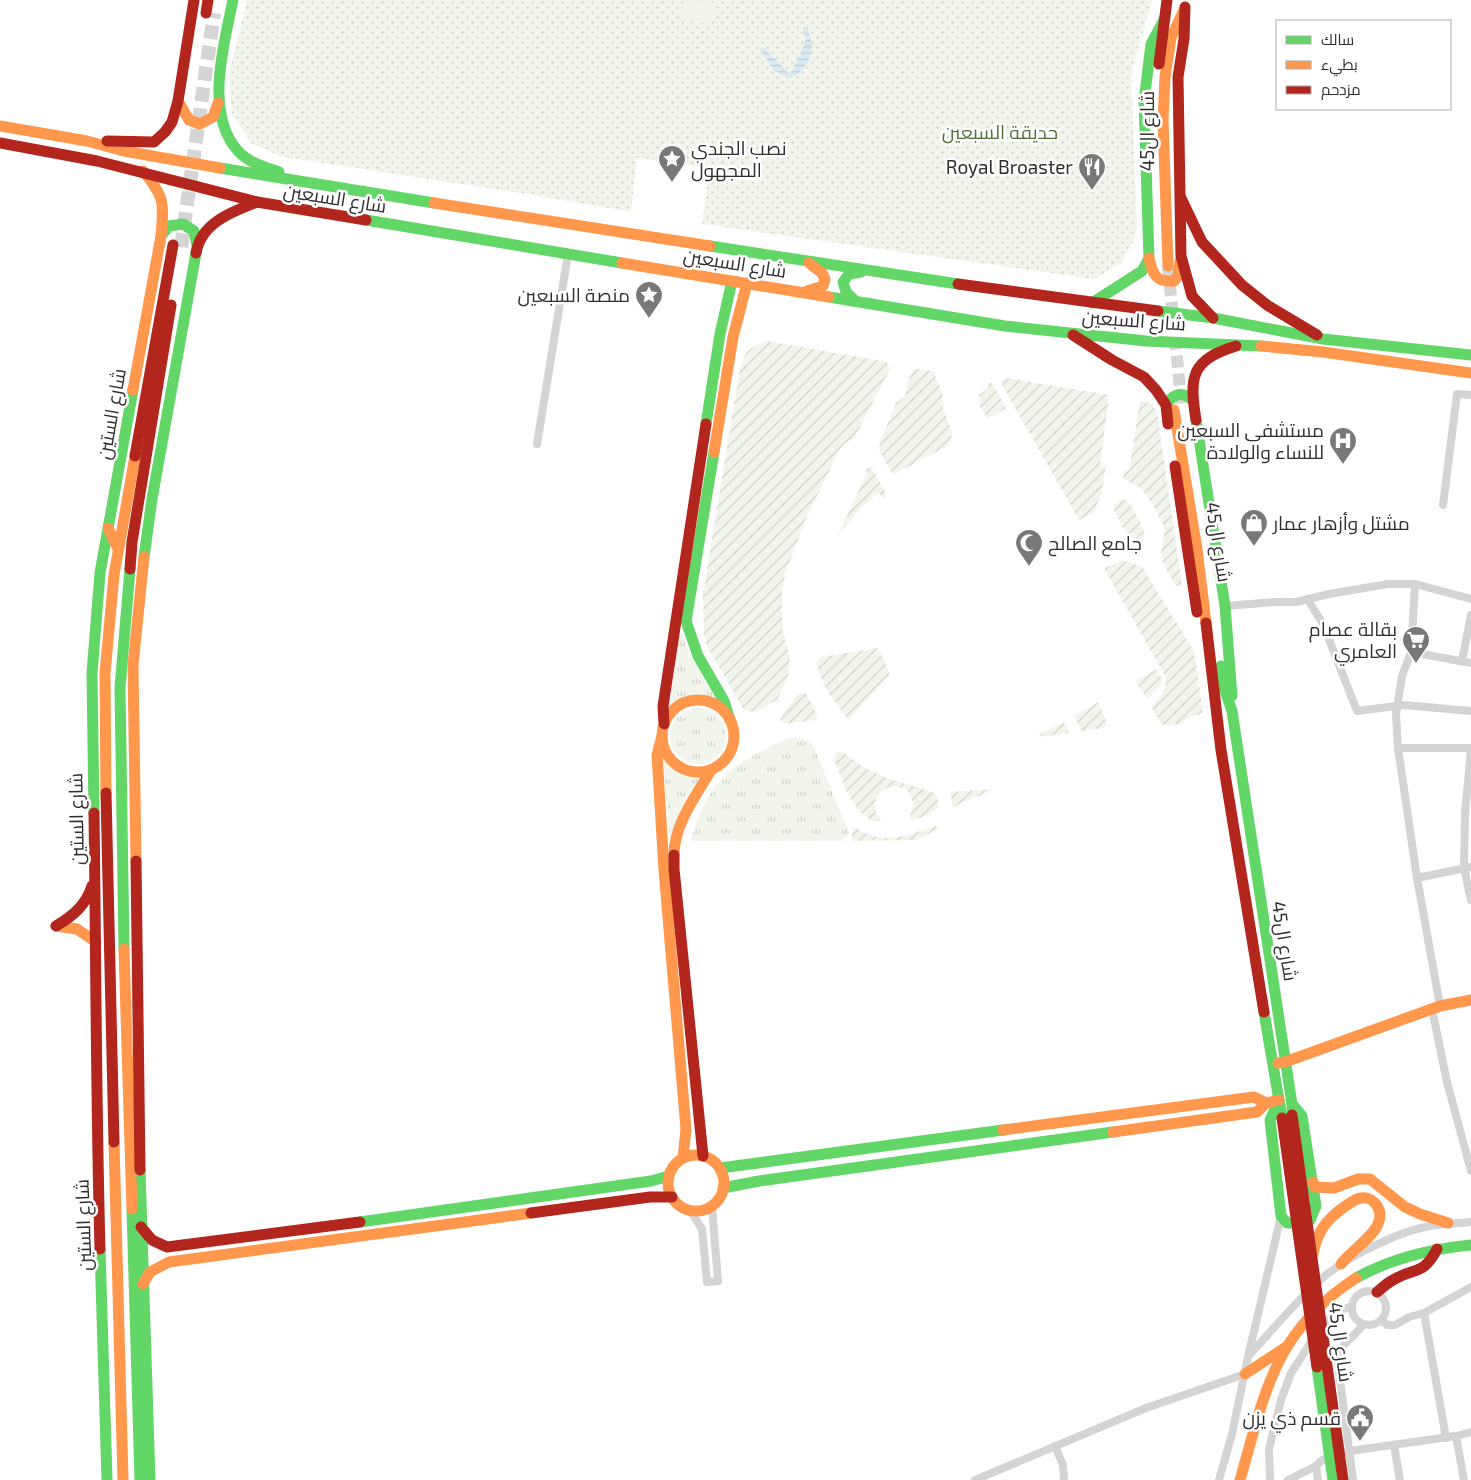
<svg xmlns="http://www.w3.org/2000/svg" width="1471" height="1480" font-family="'Exo 2',Cairo,sans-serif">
	<defs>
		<pattern id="grass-tufts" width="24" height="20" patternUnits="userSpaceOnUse" patternTransform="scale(1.25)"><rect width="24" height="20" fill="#f2f5ec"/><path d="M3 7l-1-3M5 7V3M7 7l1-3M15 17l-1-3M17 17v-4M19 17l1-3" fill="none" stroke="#d0d2cb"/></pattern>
		<pattern id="park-dots" width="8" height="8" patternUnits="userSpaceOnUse" patternTransform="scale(1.25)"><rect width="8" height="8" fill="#f2f5ec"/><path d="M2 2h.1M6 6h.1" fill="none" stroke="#d0d2cb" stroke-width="1.8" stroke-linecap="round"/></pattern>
		<pattern id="garden-furrows" width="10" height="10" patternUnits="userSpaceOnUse" patternTransform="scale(1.25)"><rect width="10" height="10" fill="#f2f5ec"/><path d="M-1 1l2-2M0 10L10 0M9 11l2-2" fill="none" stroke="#d0d2cb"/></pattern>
		<pattern id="water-rules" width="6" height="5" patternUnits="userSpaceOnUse" patternTransform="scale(1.25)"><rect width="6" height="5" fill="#d8ebf3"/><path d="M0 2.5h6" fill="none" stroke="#bacad1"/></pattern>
	</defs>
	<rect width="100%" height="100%" fill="#fff"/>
	<g fill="url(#grass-tufts)">
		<path d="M679,633L683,634L690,656L717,701C701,692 684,698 669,707Z"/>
		<circle cx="698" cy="736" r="28"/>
		<path d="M793,737L803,738L813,745L849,833L842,841H691C706,781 737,759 793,737Z"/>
		<path d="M665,756C676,769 686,775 702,776C685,794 678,815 670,838L662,757Z"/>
	</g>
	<path fill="url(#park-dots)" d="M247,0H1152L1131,75L1137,228L1133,242L1121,264L1094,279L702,224L709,168L637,158L631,212L539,196L283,157L252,144L232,114L229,75Z"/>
	<g fill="url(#garden-furrows)">
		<path d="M767,341L882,361L887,362L890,369L854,439L845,443L840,449L805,521L785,575L782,593V619L783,632L790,658L788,677L777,700L755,712L744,710L707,646L704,634L703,594L739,374C744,352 746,349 767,341Z"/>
		<path d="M916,369L934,371L936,380L942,391L943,409L952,432L951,442L945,447L893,475L879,450L880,443L896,403L905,396C907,387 908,375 916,369Z"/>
		<path d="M1006,378L1109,395L1100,466H1106L1102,491L1094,513L1079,520L1003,387L1001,381Z"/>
		<path d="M989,383H992L1006,408L988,419L980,407L979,395L988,388Z"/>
		<path d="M1140,401L1152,404L1157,412L1182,585L1176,586C1171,577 1162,564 1161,554C1161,545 1166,536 1164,527C1161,518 1147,493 1139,487C1134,483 1128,483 1123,477L1124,470H1129Z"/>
		<path d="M871,467L886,493L885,500L878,493L861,508L837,537L867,473L866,470Z"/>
		<path d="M1119,500C1122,500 1124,499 1127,501C1132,505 1145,530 1145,537L1141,542L1135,543L1131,541L1114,511V505Z"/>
		<path d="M1122,561L1130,562L1142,567L1194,651L1203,713L1188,718L1181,724L1163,725L1153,711L1152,706C1160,696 1168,690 1165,676L1104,568Z"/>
		<path d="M878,648L890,674L848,720L826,689L816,664L821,657Z"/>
		<path d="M1157,669L1163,682L1148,700L1135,681Z"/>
		<path d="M803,692L807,695L818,717L816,720L782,724L780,720L781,717L796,696Z"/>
		<path d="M1098,702L1107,723L1104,728L1081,731L1074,716Z"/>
		<path d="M1064,722L1069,733L1042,737L1039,735Z"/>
		<path d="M837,752H843L863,767L884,777L932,792L936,794L938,801V807L929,815L909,821C909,815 914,810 913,803C909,771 857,790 881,820L875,822C851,812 845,785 835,763L834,758Z"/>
		<path d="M995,789L953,807L950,792Z"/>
		<path d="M852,826C858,829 866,834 873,836C894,842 916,832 936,826L938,829L917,840L852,841Z"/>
	</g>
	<path fill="#f2f5ec" d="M684,0L715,3L712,24L681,19Z"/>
	<path fill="url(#water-rules)" d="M803,27L808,30C809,35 811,40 812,45C813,56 803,74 792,77C785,79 780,72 774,71L760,48L765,49L790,74L801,53L806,39Z"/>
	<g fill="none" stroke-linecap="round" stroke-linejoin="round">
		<path stroke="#d5d5d5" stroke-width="12" stroke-dasharray="12 6" stroke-linecap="butt" d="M1168,266L1182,409"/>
		<path stroke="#d5d5d5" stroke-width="14" stroke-dasharray="14 7" stroke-linecap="butt" d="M181,247L214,13"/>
		<g stroke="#d4d4d4" stroke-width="8">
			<path d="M537,444L568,254"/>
			<path d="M1443,505L1457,394L1471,395"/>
			<path d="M1415,584L1411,652L1402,676L1396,715L1398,748L1417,878L1440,1006"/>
			<path d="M1308,600L1323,624L1357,711L1404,705L1471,711"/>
			<path d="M1225,606L1276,602H1296L1329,594L1388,584H1415L1471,599"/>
			<path d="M1411,652L1471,663"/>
			<path d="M1462,661L1471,615"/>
			<path d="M1398,748H1471"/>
			<path d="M1471,750L1465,813L1464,868L1471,900"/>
			<path d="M1417,878L1471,867"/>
			<path d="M1432,1009L1447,1082L1471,1171"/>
			<path d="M690,1210L702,1229L707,1282L718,1281L712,1206"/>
			<circle cx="1369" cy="1308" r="17"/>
			<path d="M1424,1313L1446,1438"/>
			<path d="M1382,1320L1387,1325H1395L1409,1317L1424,1313L1471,1287"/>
			<path d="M1321,1328C1330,1317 1338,1311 1352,1306"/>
			<path d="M1249,1355C1274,1329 1298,1298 1326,1275C1350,1256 1396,1233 1425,1227C1441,1223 1456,1224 1471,1222"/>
			<path d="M1456,1436L1464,1480"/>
			<path d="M1394,1445L1400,1480"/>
			<path d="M1055,1446L1063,1465L1064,1480"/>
			<path d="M1316,1466L1318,1480"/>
			<path d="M975,1480L1146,1408L1245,1374"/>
			<path d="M1219,1480L1232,1434L1248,1357L1281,1216"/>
			<path d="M1270,1480L1269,1449L1281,1400L1291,1373L1313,1339"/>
			<path d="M1288,1480L1316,1466L1321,1461L1332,1455L1350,1451L1456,1436L1471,1432"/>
			<path d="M1353,1480L1337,1356C1342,1342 1356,1337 1363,1324"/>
		</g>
		<g stroke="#63d668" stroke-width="11">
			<path d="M233,0C224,44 204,114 238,151C249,163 265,167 279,172"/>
			<path d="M220,168L434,203"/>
			<path d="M366,220L622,263"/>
			<path d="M161,236L169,226L183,224L194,231L197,245"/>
			<path d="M710,246L958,284"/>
			<path d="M829,297L1005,326L1146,341L1261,346"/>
			<path d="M855,301L846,292L843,282L849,274L861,272"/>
			<path d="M1092,303L1142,271L1149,258L1144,102L1151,44L1165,18"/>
			<path d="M1158,311L1213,318L1323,339L1471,355"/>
			<path d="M1166,405C1173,393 1183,391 1193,401"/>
			<path d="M1196,420L1225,606L1232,696"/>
			<path d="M706,424L720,334L732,281"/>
			<path d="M714,452L686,621L698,656L724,701L730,720"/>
			<path d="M144,557L152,499L196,253"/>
			<path d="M1221,666L1223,685L1232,711L1292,1104V1115"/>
			<path d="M94,813L92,673L100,573L133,390"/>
			<path d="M124,949L120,688L130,569"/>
			<path d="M1264,1012L1282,1118"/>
			<path d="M1279,1100L1270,1120L1281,1216L1287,1223H1303L1310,1220L1316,1206L1302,1116L1292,1104"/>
			<path d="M720,1168L1003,1130"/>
			<path d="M140,1170L150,1480"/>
			<path d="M723,1188L759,1181L1113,1132"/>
			<path d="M132,1209L140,1480"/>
			<path d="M360,1222L651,1181L669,1176"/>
			<path d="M100,1249L107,1480"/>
			<path d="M1356,1278C1392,1258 1430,1249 1471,1245"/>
		</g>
		<g stroke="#ff974d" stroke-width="11">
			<path d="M178,101L189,120L200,124L213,117L218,103"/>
			<path d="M0,126L87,141L124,151L220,168"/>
			<path d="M434,203L710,246"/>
			<path d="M1149,258C1152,274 1157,283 1174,281L1178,276L1180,261"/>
			<path d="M622,263L829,297"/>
			<path d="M1168,266L1163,120L1165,77L1171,38L1183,12"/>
			<path d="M807,291L823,286L825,279L822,273L809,263"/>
			<path d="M1261,346L1323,352L1471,373"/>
			<path d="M133,390L161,236C164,203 165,197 143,171"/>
			<path d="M1174,410L1197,549L1206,623"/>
			<path d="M714,452L733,337L747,283"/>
			<path d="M108,528L118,549"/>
			<circle cx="698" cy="736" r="36"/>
			<path d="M662,736L657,755L664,870L686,1129L683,1158"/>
			<path d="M106,793L105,673L114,575L135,456"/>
			<path d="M674,855C674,824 696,796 711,770"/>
			<path d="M136,861L133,665L144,557"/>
			<path d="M56,926L77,929L96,942"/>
			<path d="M124,949L132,1209"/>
			<path d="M1278,1063L1285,1062L1440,1006L1471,1000"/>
			<path d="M1003,1130L1254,1097L1266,1103"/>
			<path d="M1113,1132L1257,1112L1266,1103L1279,1100"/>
			<path d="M114,1142L123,1480"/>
			<circle cx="696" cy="1183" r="28"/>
			<path d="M1313,1182L1315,1187L1334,1188L1358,1179H1370L1405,1207L1420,1214L1448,1223"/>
			<path d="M1313,1254C1317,1232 1326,1220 1344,1207C1349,1204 1354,1199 1361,1198C1375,1196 1384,1212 1378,1224C1372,1238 1351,1251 1341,1264"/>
			<path d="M143,1284L150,1272L169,1262L531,1213"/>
			<path d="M1245,1374L1286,1347"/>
			<path d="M1240,1480C1265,1393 1274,1331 1356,1278"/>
		</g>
		<g stroke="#b3261e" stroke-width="11">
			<path d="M1185,7L1184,39L1178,77L1181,256L1192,296L1213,318"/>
			<path d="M206,13L208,0"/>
			<path d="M1159,64L1167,0"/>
			<path d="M107,141L154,142L165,132L172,122L178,101L194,0"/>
			<path d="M0,143L97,161L257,202L366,220"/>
			<path d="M1181,198L1202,242L1242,285L1267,305L1317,335"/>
			<path d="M196,253C201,223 231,212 257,202"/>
			<path d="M958,284L1158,311"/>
			<path d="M1073,335L1112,360L1144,377L1156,390L1166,405L1168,424"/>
			<path d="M1196,420C1189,376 1191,360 1236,346"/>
			<path d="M135,456L173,245"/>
			<path d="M1175,466L1197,612"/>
			<path d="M130,569L132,542L171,305"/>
			<path d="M1206,623L1221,750L1264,1012"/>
			<path d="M664,724L663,706L706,424"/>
			<path d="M106,793L114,1142"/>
			<path d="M94,813C96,958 96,1104 100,1249"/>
			<path d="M674,855V869L703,1156"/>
			<path d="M136,861L140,1170"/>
			<path d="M56,926C73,916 86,905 92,886"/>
			<path d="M531,1213L650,1197H672"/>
			<path d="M141,1227L152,1240L167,1247L360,1222"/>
			<path d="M1377,1292C1382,1288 1387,1283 1393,1280C1415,1267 1423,1276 1437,1249"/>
		</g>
		<path stroke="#63d668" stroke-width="11" d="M1317,1367L1333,1480"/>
		<g stroke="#b3261e" stroke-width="11">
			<path d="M1292,1115L1343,1480"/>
			<path d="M1282,1118L1317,1367"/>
		</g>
	</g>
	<defs>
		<symbol id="sight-pin" viewBox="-11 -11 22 30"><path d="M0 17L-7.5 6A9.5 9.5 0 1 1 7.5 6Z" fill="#787878" stroke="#fff"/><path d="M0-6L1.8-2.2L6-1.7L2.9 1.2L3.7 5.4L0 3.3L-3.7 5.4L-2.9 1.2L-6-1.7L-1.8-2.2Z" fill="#fff"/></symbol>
		<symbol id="restaurant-pin" viewBox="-11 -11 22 30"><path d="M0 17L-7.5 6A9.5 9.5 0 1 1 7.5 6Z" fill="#787878" stroke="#fff"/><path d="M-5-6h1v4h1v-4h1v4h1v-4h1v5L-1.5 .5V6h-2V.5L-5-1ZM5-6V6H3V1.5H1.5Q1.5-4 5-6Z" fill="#fff"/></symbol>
		<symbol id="hospital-pin" viewBox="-11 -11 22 30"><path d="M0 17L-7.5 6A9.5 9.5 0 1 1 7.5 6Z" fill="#787878" stroke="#fff"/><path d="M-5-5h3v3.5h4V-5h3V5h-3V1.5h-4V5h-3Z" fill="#fff"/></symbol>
		<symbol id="shop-pin" viewBox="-11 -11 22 30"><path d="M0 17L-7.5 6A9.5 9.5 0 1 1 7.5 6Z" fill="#787878" stroke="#fff"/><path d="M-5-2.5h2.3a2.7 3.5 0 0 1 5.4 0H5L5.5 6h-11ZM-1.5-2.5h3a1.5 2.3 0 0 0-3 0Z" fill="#fff"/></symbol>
		<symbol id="mosque-pin" viewBox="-11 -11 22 30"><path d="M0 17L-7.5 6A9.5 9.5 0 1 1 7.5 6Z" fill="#787878" stroke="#fff"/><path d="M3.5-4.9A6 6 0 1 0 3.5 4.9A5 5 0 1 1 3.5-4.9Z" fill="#fff"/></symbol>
		<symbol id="supermarket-pin" viewBox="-11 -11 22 30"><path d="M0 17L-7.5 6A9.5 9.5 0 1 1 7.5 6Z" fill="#787878" stroke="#fff"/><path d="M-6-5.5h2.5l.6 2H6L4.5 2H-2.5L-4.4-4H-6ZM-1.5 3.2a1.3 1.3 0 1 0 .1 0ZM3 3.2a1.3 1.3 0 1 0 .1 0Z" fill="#fff"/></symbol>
		<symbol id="civic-pin" viewBox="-11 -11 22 30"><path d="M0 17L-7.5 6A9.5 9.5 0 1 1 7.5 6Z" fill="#787878" stroke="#fff"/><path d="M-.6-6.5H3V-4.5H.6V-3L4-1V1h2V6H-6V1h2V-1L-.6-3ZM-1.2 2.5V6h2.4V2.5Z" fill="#fff"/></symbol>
	</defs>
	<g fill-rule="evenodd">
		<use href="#sight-pin" x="656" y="143" width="32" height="43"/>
		<use href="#restaurant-pin" x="1076" y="151" width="32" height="43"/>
		<use href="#sight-pin" x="633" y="279" width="32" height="43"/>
		<use href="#hospital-pin" x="1327" y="425" width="32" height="43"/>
		<use href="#shop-pin" x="1238" y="507" width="32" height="43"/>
		<use href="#mosque-pin" x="1013" y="527" width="32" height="43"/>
		<use href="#supermarket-pin" x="1400" y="624" width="32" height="43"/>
		<use href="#civic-pin" x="1344" y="1402" width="32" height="43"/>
	</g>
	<g text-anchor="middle" stroke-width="5" stroke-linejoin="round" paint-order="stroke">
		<g font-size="19" fill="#2f2f2f" stroke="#fff">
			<text transform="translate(1147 131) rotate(-90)" y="7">شارع ال45</text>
			<text transform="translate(335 198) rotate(9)" y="7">شارع السبعين</text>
			<text transform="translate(735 263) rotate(9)" y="7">شارع السبعين</text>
			<text transform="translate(1134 320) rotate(4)" y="7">شارع السبعين</text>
			<text transform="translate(111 414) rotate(-80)" y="7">شارع الستين</text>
			<text transform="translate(1219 542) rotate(81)" y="7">شارع ال45</text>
			<text transform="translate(76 819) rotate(-91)" y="7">شارع الستين</text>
			<text transform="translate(1285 941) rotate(81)" y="7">شارع ال45</text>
			<text transform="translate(83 1225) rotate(-92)" y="7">شارع الستين</text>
			<text transform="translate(1341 1342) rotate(82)" y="7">شارع ال45</text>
		</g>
		<g font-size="19" fill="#586e39" stroke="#fff">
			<text x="1000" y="139">حديقة السبعين</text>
		</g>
		<g font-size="19" fill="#2f2f2f" stroke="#fff" text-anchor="end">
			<text x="691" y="155" text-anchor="start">نصب الجندي<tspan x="691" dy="22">المجهول</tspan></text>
			<text x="1073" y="174">Royal Broaster</text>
			<text x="630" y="302">منصة السبعين</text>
			<text x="1324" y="437">مستشفى السبعين<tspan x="1324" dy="22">للنساء والولادة</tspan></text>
			<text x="1273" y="530" text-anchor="start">مشتل وأزهار عمار</text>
			<text x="1048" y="550" text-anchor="start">جامع الصالح</text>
			<text x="1397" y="636">بقالة عصام<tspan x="1397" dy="22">العامري</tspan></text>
			<text x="1341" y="1425">قسم ذي يزن</text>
		</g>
	</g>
	<rect x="1276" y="20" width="175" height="90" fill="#ffffff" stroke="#acacac"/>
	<rect x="1286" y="36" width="25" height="8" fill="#63d668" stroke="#acacac"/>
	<text x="1321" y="45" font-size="15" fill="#2f2f2f">سالك</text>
	<rect x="1286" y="61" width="25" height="8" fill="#ff974d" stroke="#acacac"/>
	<text x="1321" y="70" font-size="15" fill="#2f2f2f">بطيء</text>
	<rect x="1286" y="86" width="25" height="8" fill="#b3261e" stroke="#acacac"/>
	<text x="1321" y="95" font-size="15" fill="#2f2f2f">مزدحم</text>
</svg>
